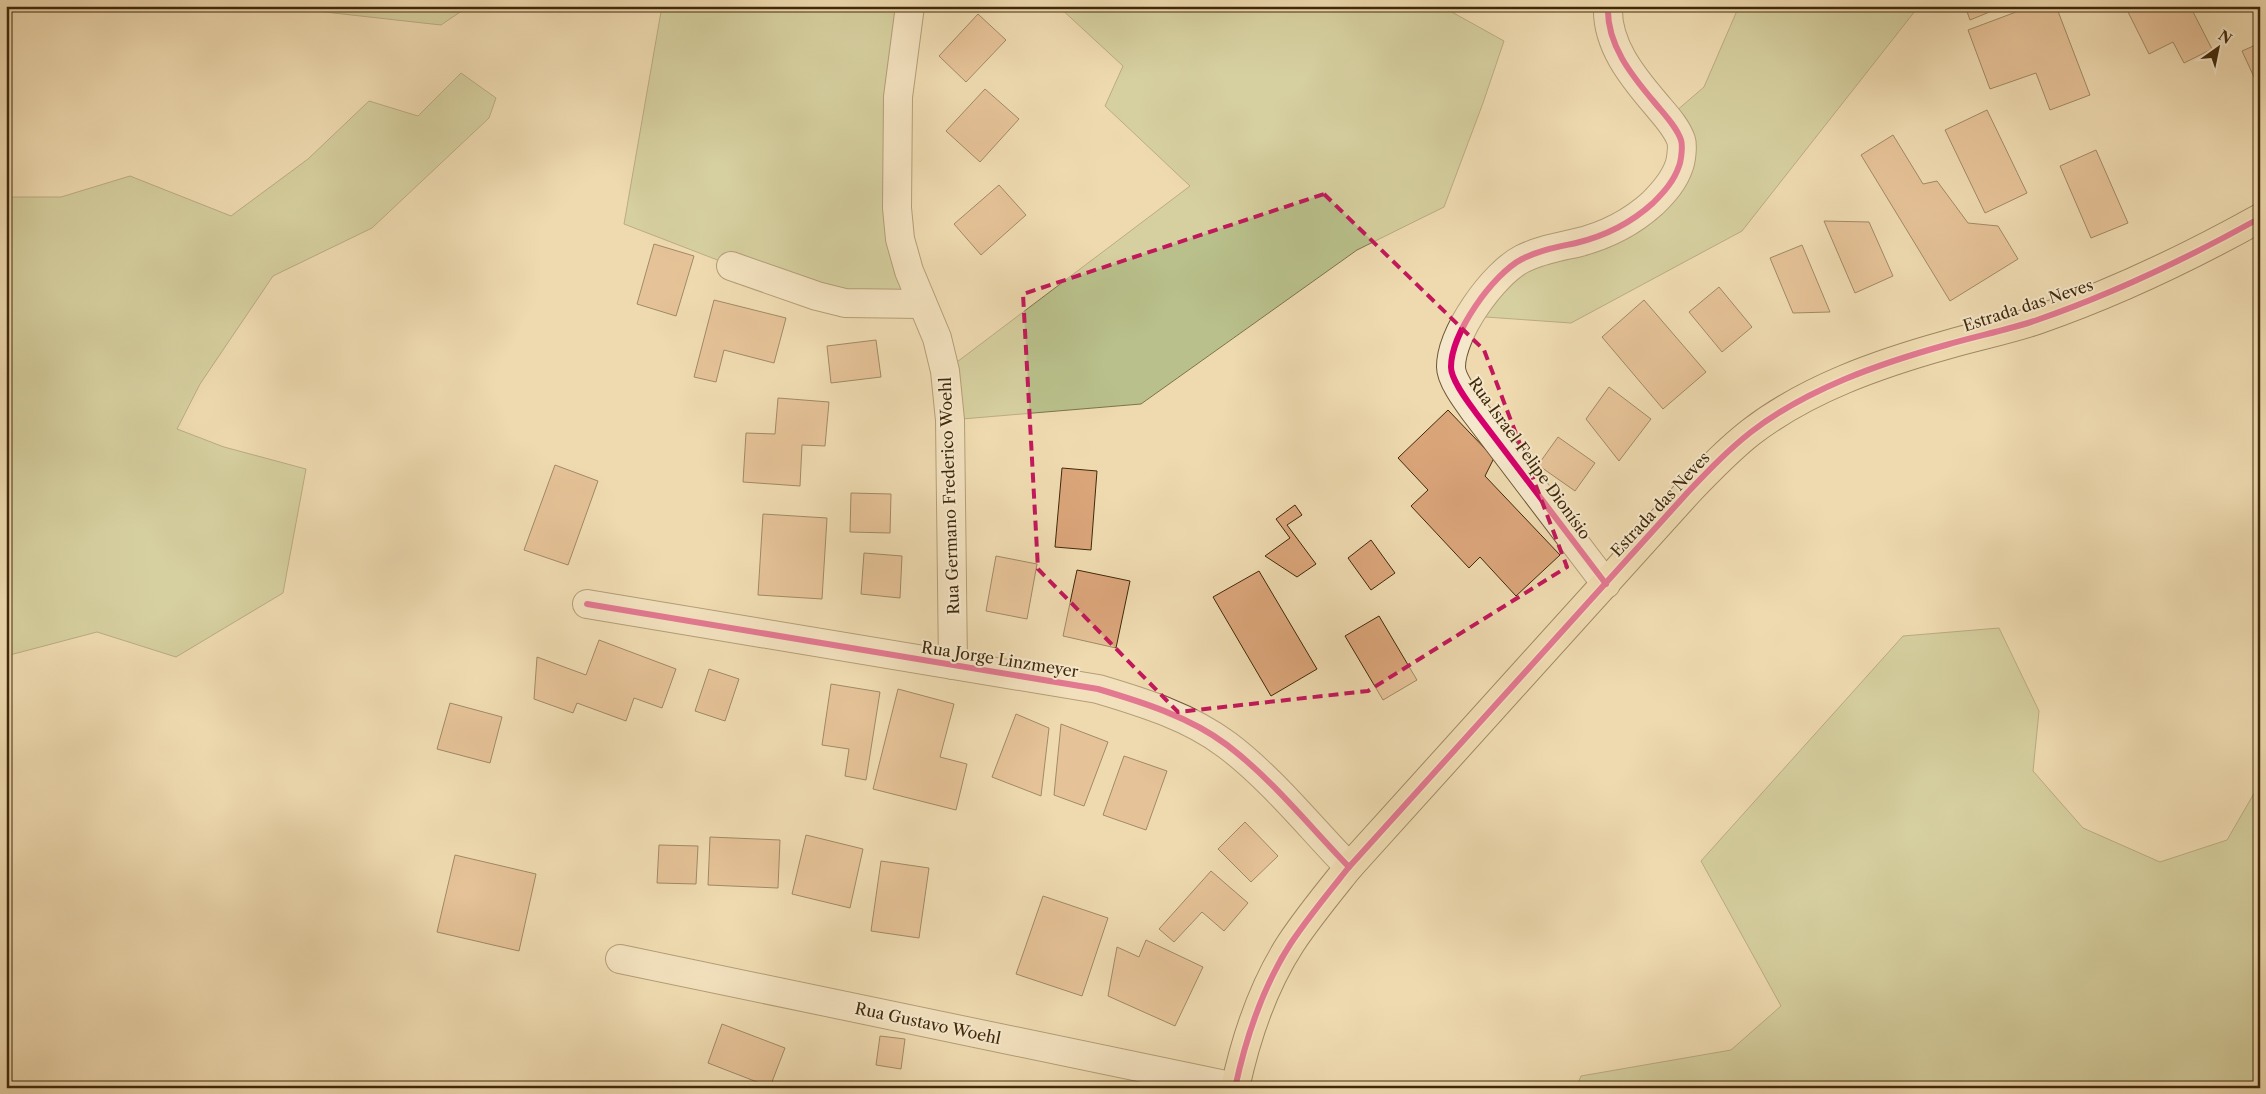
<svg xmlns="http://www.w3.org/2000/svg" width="2266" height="1094" font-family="'Libre Caslon Text',serif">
	<rect width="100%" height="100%" fill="#efdab0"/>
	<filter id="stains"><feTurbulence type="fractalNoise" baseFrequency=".004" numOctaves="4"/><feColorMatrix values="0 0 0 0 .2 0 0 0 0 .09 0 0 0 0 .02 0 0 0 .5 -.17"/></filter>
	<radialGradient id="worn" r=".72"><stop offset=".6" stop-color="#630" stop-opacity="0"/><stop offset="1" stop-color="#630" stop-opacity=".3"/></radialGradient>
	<g fill="#b9c08b" stroke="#7c744a">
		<path d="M271,6H469L441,25Z"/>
		<path d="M662,6H910L897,162L922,304L746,271L624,224Z"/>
		<path d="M1058,6H1441L1504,41L1483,103L1444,207L1357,250L1141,404L950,420L945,371L1190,186L1105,106L1123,66Z"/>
		<path d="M1739,6H1919L1742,231L1571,323L1471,316L1500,275L1623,226L1680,166L1668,118L1704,87Z"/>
		<path d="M461,73L496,98L489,118L372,228L273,276L200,384L177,429L224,447L306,469L283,593L176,657L97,632L6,656V197H61L130,176L231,216L308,159L369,101L418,116Z"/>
		<path d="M1999,628L2039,711L2033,771L2083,828L2160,862L2227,840L2256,790L2260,777V1088H1576L1581,1076L1731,1050L1781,1006L1701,861L1903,636Z"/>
	</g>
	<g fill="#dba57a" stroke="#402909">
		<path d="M1965,6H2004L1970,20Z"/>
		<path d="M2032,6H2056L2090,95L2050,110L2036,73L1990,89L1968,30Z"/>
		<path d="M2125,6H2190L2212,49L2184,63L2173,42L2149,54Z"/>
		<path d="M978,14L1006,40L966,82L939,56Z"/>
		<path d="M2260,43V90L2242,51Z"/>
		<path d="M985,89L1019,119L980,162L946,131Z"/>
		<path d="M1987,110L2027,193L1985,213L1945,130Z"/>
		<path d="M1893,135L1923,184L1937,181L1968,223L1998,226L2018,259L1950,301L1861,155Z"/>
		<path d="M2096,150L2128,223L2091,238L2060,166Z"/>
		<path d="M999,185L1026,215L981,255L954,224Z"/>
		<path d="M1824,221L1869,222L1893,276L1855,293Z"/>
		<path d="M654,244L694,256L676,316L637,304Z"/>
		<path d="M1802,245L1830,312L1793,313L1770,258Z"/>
		<path d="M1719,287L1752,327L1722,352L1689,312Z"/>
		<path d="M714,300L786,318L774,363L724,350L716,382L694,377Z"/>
		<path d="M1644,300L1706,372L1663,409L1602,337Z"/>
		<path d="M876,340L881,377L831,383L827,346Z"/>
		<path d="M1609,387L1651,419L1619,461L1586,419Z"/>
		<path d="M778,398L829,402L825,446L802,445L800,486L743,482L746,433L775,434Z"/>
		<path d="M1448,410L1494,458L1485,476L1560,555L1516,596L1480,557L1469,568L1411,506L1428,490L1398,458Z"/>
		<path d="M1558,437L1595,463L1575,491L1538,465Z"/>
		<path d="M555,465L598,481L568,565L524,550Z"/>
		<path d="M1062,468L1097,471L1091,550L1055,547Z"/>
		<path d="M851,493L891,494L890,533L850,532Z"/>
		<path d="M1295,505L1302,515L1287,525L1316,564L1297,577L1265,556L1290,538L1276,519Z"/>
		<path d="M763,514L827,518L822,599L758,595Z"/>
		<path d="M1371,540L1395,573L1371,590L1348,558Z"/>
		<path d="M864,553L902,556L900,598L861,594Z"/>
		<path d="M996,556L1037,564L1027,619L986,611Z"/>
		<path d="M1077,570L1130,581L1116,648L1063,636Z"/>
		<path d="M1259,571L1317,669L1271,696L1213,597Z"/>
		<path d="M1379,616L1417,680L1383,700L1345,636Z"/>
		<path d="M599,640L676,669L662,708L634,698L626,721L577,703L573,713L534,699L537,657L586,675Z"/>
		<path d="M709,669L739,679L725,721L695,711Z"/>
		<path d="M831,684L880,692L866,780L845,776L849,749L822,745Z"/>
		<path d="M898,689L954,704L940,757L967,764L956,810L873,789Z"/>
		<path d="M450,703L502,717L490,763L437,749Z"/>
		<path d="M1016,714L1049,728L1041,796L992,777Z"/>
		<path d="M1061,724L1108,742L1084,806L1054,795Z"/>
		<path d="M1124,756L1167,771L1146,830L1103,815Z"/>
		<path d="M1245,822L1278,856L1251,882L1218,849Z"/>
		<path d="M806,835L863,849L850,908L792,894Z"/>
		<path d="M710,837L780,840L778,888L708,885Z"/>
		<path d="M659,845L698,846L696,884L657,883Z"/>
		<path d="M455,855L536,874L519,951L437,932Z"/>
		<path d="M881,861L929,868L919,938L871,931Z"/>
		<path d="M1211,871L1248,903L1224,931L1202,912L1174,942L1159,929Z"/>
		<path d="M1043,896L1108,918L1082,996L1016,974Z"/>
		<path d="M1146,940L1203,967L1175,1026L1108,996L1117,947L1139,957Z"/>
		<path d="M722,1024L785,1048L770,1087L708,1063Z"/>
		<path d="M880,1036L905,1039L901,1069L876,1065Z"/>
	</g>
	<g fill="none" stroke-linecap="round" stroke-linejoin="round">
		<defs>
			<g id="minor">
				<path d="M910,6L898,97L897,208L900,239L909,271L937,338L945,371L950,420L953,665"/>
				<path d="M731,266L817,296L845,303L922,304"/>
				<path d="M1606,584L1476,413C1468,402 1451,380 1451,367C1451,333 1493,274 1522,259C1540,250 1558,247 1576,243C1605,236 1631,223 1653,203C1664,192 1674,181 1679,166C1681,161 1683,146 1681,140C1676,126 1664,114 1655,103C1632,76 1606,44 1608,6"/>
				<path d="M587,604L1098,689C1142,702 1190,717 1227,745C1272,779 1310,827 1349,867"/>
				<path d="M620,959L1235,1087"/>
			</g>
			<path id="major" d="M1235,1088C1246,1037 1263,986 1291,943C1309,916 1329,892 1349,867L1688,492C1708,471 1728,450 1751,432C1807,389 1878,364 1946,345C1976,336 2008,330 2037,320C2115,293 2188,258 2260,218"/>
		</defs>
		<use href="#minor" stroke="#6c5533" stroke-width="30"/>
		<use href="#major" stroke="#402909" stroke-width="30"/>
		<use href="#minor" stroke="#f5e7cc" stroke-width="28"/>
		<use href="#major" stroke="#efdab0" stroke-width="28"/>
		<defs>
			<g id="cycleway">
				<path d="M1606,584L1476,413C1468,402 1451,380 1451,367C1451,333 1493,274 1522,259C1540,250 1558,247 1576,243C1605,236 1631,223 1653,203C1664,192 1674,181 1679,166C1681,161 1683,146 1681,140C1676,126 1664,114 1655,103C1632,76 1606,44 1608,6"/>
				<path d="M587,604L1098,689C1142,702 1190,717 1227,745C1272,779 1310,827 1349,867"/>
				<path d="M1235,1088C1246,1037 1263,986 1291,943C1309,916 1329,892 1349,867L1688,492C1708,471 1728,450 1751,432C1807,389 1878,364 1946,345C1976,336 2008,330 2037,320C2115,293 2188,258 2260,218"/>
			</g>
		</defs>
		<use href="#cycleway" stroke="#f5e7cc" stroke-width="9"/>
		<use href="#cycleway" stroke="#d6006c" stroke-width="6"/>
	</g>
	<path d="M0 0H2266V1094H0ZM1324,194L1484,350L1567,567L1368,691L1178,712L1038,569L1023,294Z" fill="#efdab0" fill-opacity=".55" fill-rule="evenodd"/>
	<path fill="none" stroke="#c2185b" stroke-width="4" stroke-dasharray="10 6" stroke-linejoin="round" d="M1324,194L1484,350L1567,567L1368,691L1178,712L1038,569L1023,294Z"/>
	<g text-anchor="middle" stroke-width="4" stroke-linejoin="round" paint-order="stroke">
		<g font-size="16" fill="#402909" stroke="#f5e7cc">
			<text transform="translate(2028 305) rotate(-18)" y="6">Estrada das Neves</text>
			<text transform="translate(1530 458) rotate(54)" y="6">Rua Israel Felipe Dionísio</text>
			<text transform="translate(949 496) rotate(-92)" y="6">Rua Germano Frederico Woehl</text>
			<text transform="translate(1660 504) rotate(-47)" y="6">Estrada das Neves</text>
			<text transform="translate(1000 659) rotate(9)" y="6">Rua Jorge Linzmeyer</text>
			<text transform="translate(928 1023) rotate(12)" y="6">Rua Gustavo Woehl</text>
		</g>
	</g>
	<rect width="2266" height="1094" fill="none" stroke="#efdab0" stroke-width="25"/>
	<rect x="8" y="8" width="2251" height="1079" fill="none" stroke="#402909" stroke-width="2.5"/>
	<rect x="12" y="12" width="2241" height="1069" fill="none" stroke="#402909"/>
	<g transform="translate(2218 48) rotate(33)" stroke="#f5e7cc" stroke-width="4" paint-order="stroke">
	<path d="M0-4L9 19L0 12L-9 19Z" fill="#402909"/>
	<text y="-8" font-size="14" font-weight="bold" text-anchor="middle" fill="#402909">N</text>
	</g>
	<rect width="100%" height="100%" filter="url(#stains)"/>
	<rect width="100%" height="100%" fill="url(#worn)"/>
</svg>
